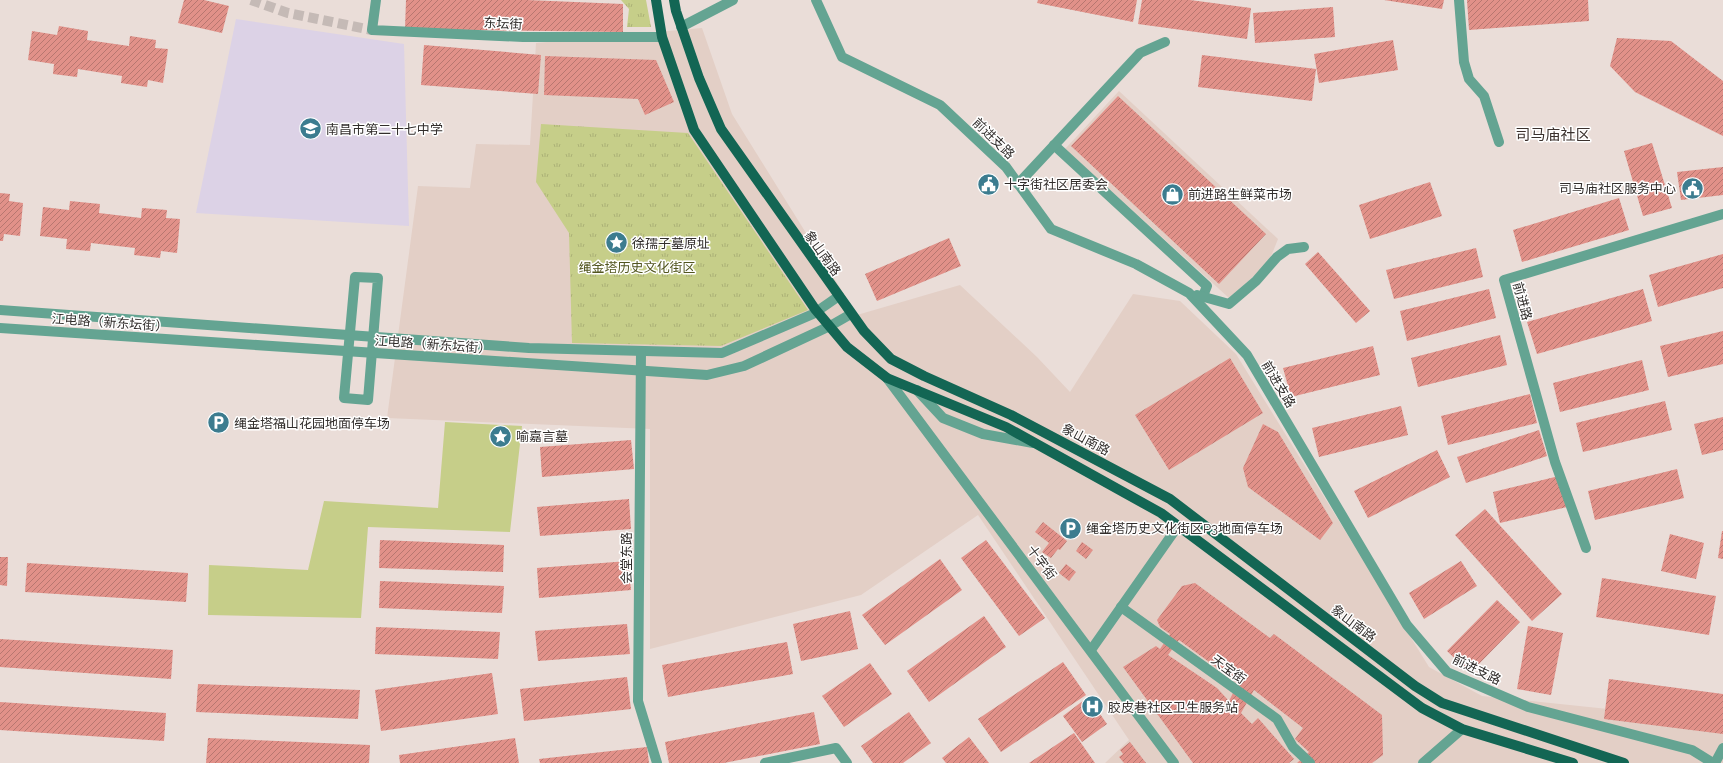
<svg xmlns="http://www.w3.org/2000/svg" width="1723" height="763" font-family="Raleway,'Noto Sans SC',sans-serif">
	<defs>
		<pattern id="park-tufts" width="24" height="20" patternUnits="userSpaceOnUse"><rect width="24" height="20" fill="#c6ce89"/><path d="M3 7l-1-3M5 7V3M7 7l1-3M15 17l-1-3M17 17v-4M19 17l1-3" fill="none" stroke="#abb176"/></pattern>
		<pattern id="building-hatch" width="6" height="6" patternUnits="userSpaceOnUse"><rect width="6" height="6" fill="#e19189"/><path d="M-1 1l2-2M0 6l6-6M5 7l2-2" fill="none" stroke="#b77770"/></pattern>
	</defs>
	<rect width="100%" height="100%" fill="#eaddd8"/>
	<g fill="#e3cfc6">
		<path d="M702,28L732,114L857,315L960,285L1037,357L1070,392L1133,294L1180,301L1236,354L1429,667L1482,696L1723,721V763H1105L1129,740L978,515L861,595L650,649V429L387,418L418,186L470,188L476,144L530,145L536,43Z"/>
		<path d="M1119,91L1278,239L1272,254L1262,269L1229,298L1065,149Z"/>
	</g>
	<path fill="#dcd2e6" d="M236,19L404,44L409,226L196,213Z"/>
	<path fill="#c6ce89" d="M445,422L522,426L510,532L368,527L361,618L208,615L209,565L308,570L324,501L438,508Z"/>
	<g fill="url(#park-tufts)">
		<path d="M621,0H646L651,27H627L629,9Z"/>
		<path d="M541,124L688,133L808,310L721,346L572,343L569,233L536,182Z"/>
	</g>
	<g fill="url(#building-hatch)" fill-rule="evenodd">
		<path d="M184,0H204L229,6L222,33L178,23Z"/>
		<path d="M406,0H527L623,4V32L405,29Z"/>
		<path d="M1038,0H1137L1133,22L1037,3Z"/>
		<path d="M1142,0H1190L1251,8L1247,39L1138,24Z"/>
		<path d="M1384,0H1444L1442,9Z"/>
		<path d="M1467,0H1588L1589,21L1469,30Z"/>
		<path d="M1333,7L1335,37L1255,43L1253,13Z"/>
		<path d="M59,26L88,31L87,40L129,46L130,36L156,40L155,48L168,49L163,83L148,80L147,87L121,83L122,76L78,69L77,77L53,74L54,64L28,60L32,31L57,35Z"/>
		<path d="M1617,38L1671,41L1723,81V136L1635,92L1610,66Z"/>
		<path d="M1393,40L1398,70L1319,83L1314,54Z"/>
		<path d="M424,45L541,55L538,94L421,85Z"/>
		<path d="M1202,55L1316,69L1312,101L1198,87Z"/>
		<path d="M545,56L656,60L674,102L645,115L638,99L544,95Z"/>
		<path d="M1118,96L1266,234L1219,284L1071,146Z"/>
		<path d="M1652,143L1672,208L1643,216L1624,151Z"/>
		<path d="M1723,167V195L1681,200L1677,172Z"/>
		<path d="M1430,182L1442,216L1370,239L1359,205Z"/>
		<path d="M0,193L10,194L9,201L23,203L20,236L4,234L3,241H0Z"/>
		<path d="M1619,198L1629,230L1522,262L1513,230Z"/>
		<path d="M70,201L100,204L99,213L141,218L142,208L167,210L166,218L180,219L177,253L161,251L160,258L134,255L135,248L91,243L90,251L66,249L67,239L40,236L43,207L69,210Z"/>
		<path d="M949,238L961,266L877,301L865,274Z"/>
		<path d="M1476,248L1483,277L1394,299L1386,270Z"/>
		<path d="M1318,252L1370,311L1356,323L1305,264Z"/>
		<path d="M1723,254V288L1658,307L1649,275Z"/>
		<path d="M1489,289L1496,318L1407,341L1400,311Z"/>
		<path d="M1643,289L1652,321L1537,354L1527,322Z"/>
		<path d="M1723,331V364L1668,377L1660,346Z"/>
		<path d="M1500,335L1507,365L1418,387L1411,358Z"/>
		<path d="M1373,346L1380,375L1291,397L1283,368Z"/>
		<path d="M1230,358L1263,413L1169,470L1135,415Z"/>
		<path d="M1642,360L1649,390L1560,412L1553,383Z"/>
		<path d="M1530,394L1537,423L1448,445L1441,416Z"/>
		<path d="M1665,401L1672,430L1583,452L1576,423Z"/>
		<path d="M1401,406L1408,435L1319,457L1312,428Z"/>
		<path d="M1723,417V450L1702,455L1694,424Z"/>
		<path d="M1263,424L1278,432L1333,523L1320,540L1248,487L1243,468Z"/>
		<path d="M1539,430L1547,456L1466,483L1457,457Z"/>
		<path d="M631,440L634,469L542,477L540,447Z"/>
		<path d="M1437,450L1450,477L1368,518L1354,491Z"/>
		<path d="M1677,469L1684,498L1595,520L1588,491Z"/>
		<path d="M1559,476L1567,507L1500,523L1493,492Z"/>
		<path d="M629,499L631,529L540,536L537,507Z"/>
		<path d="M1485,509L1562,594L1532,621L1455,535Z"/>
		<path d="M1043,522L1067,541L1060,550L1058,549L1051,558L1042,552L1049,543L1035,532Z"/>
		<path d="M1722,531H1723V559L1718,558Z"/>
		<path d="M1670,534L1704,543L1696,579L1661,571Z"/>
		<path d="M380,540L504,545L503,572L379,568Z"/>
		<path d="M986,540L1045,618L1019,636L961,558Z"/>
		<path d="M1082,542L1093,550L1086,559L1076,551Z"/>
		<path d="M0,557H8L7,586L0,585Z"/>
		<path d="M940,559L962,590L885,645L862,615Z"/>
		<path d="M628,561L631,590L539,598L537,568Z"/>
		<path d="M1461,561L1477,586L1424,619L1409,593Z"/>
		<path d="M27,563L188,573L186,602L25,592Z"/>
		<path d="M1066,564L1076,572L1069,581L1059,573Z"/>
		<path d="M1602,578L1716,596L1709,635L1596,617Z"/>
		<path d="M380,581L504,586L502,613L379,608Z"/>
		<path d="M1195,583L1270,638L1274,634L1382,715L1383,755L1372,763H1297L1309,752L1295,739L1303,728L1254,690L1241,713L1252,724L1258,718L1294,759L1289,763H1193L1123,667L1156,646L1160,649L1170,634L1160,627L1157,620L1182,586ZM1179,640L1238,683L1229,701L1217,688L1168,655Z"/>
		<path d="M1497,600L1520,622L1470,673L1447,651Z"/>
		<path d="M850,611L858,649L801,661L793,624Z"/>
		<path d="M984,616L1006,647L929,702L907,671Z"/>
		<path d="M627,624L630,654L538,661L535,631Z"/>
		<path d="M1528,626L1563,633L1551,695L1517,689Z"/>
		<path d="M376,627L500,632L498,659L375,654Z"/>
		<path d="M0,639L173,650L171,679L0,667Z"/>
		<path d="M787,642L793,674L668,697L662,665Z"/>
		<path d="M1063,662L1086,695L1001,752L978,719Z"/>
		<path d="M870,663L892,694L844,727L822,696Z"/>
		<path d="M492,673L498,714L381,731L375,690Z"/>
		<path d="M627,677L631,709L524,721L520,689Z"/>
		<path d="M1609,679L1723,694V734L1604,719Z"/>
		<path d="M198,684L360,690L358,719L196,712Z"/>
		<path d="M1088,697L1107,724L1082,742L1063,716Z"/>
		<path d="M0,702L166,713L164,741L0,730Z"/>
		<path d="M814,712L820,744L724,763H669L665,742Z"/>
		<path d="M909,712L931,743L903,763H873L861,746Z"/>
		<path d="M1074,733L1095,763H1029Z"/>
		<path d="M969,737L989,763H946L942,758Z"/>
		<path d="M208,738L370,745L369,763H206Z"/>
		<path d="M515,738L519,763H400L399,755Z"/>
		<path d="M1130,742L1146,763H1124L1119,757L1123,754L1120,750Z"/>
		<path d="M647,747L649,763H540L539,759Z"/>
	</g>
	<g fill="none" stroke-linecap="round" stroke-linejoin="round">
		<path stroke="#c5bab6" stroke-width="10" stroke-dasharray="10 5" stroke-linecap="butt" d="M251,0L288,13L372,30"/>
		<g stroke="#64a492" stroke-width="10">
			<path d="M376,0L372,30L523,37H662"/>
			<path d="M816,0L842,57L940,105L1006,167L1051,229L1136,264L1189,293L1247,355L1407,625L1447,672L1528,707L1692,750L1713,763"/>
			<path d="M1459,0L1464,62L1469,79L1484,96L1499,142"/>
			<path d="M681,27L733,0"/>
			<path d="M1054,145L1207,286L1203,296"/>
			<path d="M1018,184L1140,53L1165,42"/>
			<path d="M355,277L378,278L368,400L344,398Z"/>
			<path d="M1197,295L1229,304L1256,281L1277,257L1288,249L1304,247"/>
			<path d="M0,310L529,348L722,353L813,314L839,296"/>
			<path d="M0,328L707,375L744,366L830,326L851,314"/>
			<path d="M641,351L638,701L657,763"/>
			<path d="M887,378L1174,763"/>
			<path d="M917,390L943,418L983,434L1033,443"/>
			<path d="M1586,548L1555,462L1504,280L1723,214"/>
			<path d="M1121,607L1277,719L1293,747L1310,763"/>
			<path d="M1091,650L1178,526"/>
			<path d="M765,763L836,748L847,763"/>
			<path d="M1423,763L1462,729"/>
			<path d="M1715,763L1723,748"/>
		</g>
		<g stroke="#136654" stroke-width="10">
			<path d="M656,0L662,37L694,130L815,309L847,347L887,378L1006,427L1161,513L1422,708L1462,729L1573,763"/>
			<path d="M674,0L676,11L699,78L721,129L864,331L891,359L924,376L1011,415L1170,499L1415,686L1442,703L1624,763"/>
		</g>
	</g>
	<defs>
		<symbol id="school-disc" viewBox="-11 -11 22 22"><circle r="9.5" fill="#3c7c8f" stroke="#fff"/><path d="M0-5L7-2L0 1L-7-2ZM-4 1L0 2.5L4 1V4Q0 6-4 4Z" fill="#fff"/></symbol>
		<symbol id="civic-disc" viewBox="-11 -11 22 22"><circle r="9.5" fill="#3c7c8f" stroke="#fff"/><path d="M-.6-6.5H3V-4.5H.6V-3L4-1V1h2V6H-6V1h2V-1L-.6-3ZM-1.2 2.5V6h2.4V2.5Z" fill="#fff"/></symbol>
		<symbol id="shop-disc" viewBox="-11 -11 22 22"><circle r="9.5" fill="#3c7c8f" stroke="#fff"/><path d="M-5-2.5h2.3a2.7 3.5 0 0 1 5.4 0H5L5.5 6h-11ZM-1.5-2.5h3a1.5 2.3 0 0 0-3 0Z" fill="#fff"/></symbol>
		<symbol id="sight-disc" viewBox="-11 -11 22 22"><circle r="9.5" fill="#3c7c8f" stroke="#fff"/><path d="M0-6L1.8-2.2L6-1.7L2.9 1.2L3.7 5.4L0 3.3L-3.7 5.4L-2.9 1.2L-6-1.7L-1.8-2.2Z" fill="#fff"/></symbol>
		<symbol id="parking-disc" viewBox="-11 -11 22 22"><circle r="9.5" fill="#3c7c8f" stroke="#fff"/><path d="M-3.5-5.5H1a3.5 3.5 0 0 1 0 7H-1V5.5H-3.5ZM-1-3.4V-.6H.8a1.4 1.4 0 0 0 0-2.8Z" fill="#fff"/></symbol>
		<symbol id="hospital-disc" viewBox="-11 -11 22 22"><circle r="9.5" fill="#3c7c8f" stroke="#fff"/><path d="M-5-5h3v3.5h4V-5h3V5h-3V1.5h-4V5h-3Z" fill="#fff"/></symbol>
	</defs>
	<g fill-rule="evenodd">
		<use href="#school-disc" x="298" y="116" width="25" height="25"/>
		<use href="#civic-disc" x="976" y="172" width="25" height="25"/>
		<use href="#civic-disc" x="1680" y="176" width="25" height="25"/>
		<use href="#shop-disc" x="1160" y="182" width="25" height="25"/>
		<use href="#sight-disc" x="604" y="230" width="25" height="25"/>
		<use href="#parking-disc" x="206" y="410" width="25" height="25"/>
		<use href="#sight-disc" x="488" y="424" width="25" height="25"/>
		<use href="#parking-disc" x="1058" y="516" width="25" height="25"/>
		<use href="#hospital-disc" x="1080" y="694" width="25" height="25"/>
	</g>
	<g text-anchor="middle" stroke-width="3" stroke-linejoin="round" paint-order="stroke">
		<g font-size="13" fill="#322e2c" stroke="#fff">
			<text transform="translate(503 23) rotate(3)" y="5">东坛街</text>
			<text transform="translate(994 138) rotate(44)" y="5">前进支路</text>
			<text transform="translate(823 253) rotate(54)" y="5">象山南路</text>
			<text transform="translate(1523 301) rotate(75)" y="5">前进路</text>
			<text transform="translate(110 322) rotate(4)" y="5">江电路（新东坛街）</text>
			<text transform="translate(433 344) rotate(4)" y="5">江电路（新东坛街）</text>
			<text transform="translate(1279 384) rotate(59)" y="5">前进支路</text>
			<text transform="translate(1086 439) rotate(28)" y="5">象山南路</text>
			<text transform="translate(626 558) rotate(-90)" y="5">会堂东路</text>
			<text transform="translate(1042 562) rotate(53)" y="5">十字街</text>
			<text transform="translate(1354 623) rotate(37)" y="5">象山南路</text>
			<text transform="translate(1229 669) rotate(36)" y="5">天宝街</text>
			<text transform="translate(1477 669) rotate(26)" y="5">前进支路</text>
		</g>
		<g font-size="13" fill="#322e2c" stroke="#fff" text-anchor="start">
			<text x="326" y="134">南昌市第二十七中学</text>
			<text x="1004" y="189">十字街社区居委会</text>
			<text x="1676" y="193" text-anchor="end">司马庙社区服务中心</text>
			<text x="1188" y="199">前进路生鲜菜市场</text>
			<text x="632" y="248">徐孺子墓原址</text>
			<text x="234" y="428">绳金塔福山花园地面停车场</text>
			<text x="516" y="441">喻嘉言墓</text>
			<text x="1086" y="533">绳金塔历史文化街区P3地面停车场</text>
			<text x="1108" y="712">胶皮巷社区卫生服务站</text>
		</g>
		<g font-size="13" fill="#52561f" stroke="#fff">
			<text x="637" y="272">绳金塔历史文化街区</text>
		</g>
		<g font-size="15" fill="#3b312d" stroke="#fff">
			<text x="1553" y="140">司马庙社区</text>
		</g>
	</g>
</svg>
